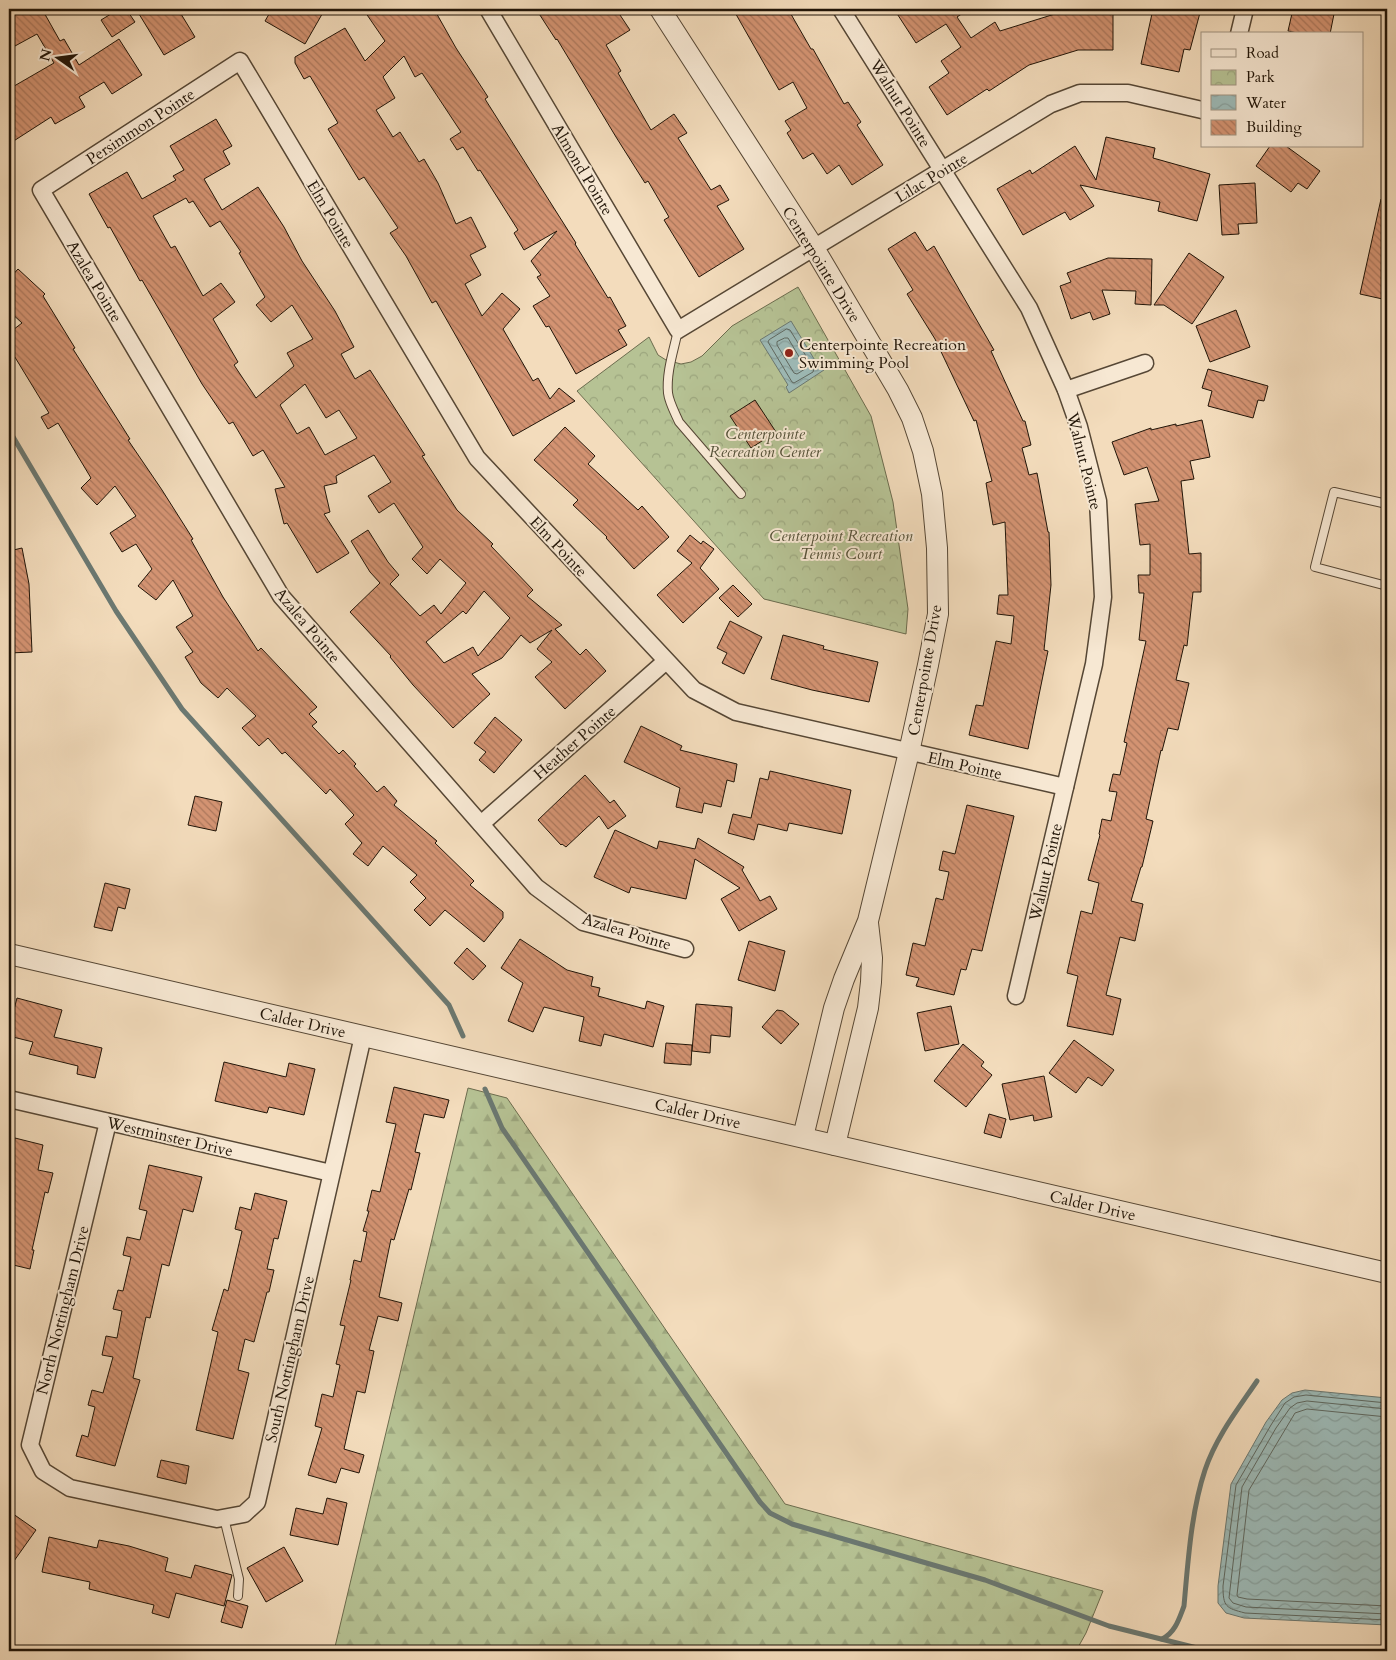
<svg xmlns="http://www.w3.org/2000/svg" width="1396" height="1660" font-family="Cardo,serif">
	<defs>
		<pattern id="forest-firs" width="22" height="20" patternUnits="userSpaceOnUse" patternTransform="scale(1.25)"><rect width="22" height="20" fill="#b6c294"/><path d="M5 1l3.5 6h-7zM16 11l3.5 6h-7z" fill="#9ca67e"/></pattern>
		<pattern id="park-crowns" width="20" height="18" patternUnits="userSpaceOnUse" patternTransform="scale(1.25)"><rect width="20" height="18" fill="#b6c294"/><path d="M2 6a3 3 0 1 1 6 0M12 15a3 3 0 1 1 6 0" fill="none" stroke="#9ca67e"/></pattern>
		<pattern id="water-waves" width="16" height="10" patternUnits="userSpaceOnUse" patternTransform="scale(1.25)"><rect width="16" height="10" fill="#9dbab7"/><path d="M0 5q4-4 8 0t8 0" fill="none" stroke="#879f9c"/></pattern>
		<pattern id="building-back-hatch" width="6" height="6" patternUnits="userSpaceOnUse" patternTransform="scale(1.25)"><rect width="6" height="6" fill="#d39372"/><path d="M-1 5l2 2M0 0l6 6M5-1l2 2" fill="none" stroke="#ab775c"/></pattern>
	</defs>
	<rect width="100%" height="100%" fill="#f3dcbc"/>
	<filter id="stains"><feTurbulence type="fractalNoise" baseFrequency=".004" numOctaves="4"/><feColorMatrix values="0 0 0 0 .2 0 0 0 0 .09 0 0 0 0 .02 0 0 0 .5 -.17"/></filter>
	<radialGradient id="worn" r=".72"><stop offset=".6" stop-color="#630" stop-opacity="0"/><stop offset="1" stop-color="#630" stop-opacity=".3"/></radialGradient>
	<path fill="url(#forest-firs)" stroke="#6c6c4e" d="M468,1088L507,1098L785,1504L1103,1591L1086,1633L1076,1651H334Z"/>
	<path fill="url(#park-crowns)" stroke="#6c6c4e" d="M798,287L871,416L893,502L908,609L906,634L764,599L577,391L649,337L658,355L666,360L681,364L691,362L702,356L732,326Z"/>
	<g fill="url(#water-waves)" stroke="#6b7871">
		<path d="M791,321L819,367L822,365L824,370L789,393L786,387L788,385L760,340Z"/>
		<path d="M1305,1390L1387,1398V1625L1244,1618L1226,1613L1218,1603V1586L1231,1484L1266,1422L1282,1400L1292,1393Z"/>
	</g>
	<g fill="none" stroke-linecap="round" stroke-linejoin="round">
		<g stroke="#5f6860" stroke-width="1">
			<path d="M787,329L790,330L814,369L813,372L794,383L792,382L768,342L769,340Z"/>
			<path d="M785,338H788L805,367V369L797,374L794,373L777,345V342Z"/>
			<path d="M1387,1403L1306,1395L1294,1397L1285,1403L1271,1425L1236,1485L1223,1586C1223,1607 1226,1608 1245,1613L1387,1620"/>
			<path d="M1387,1409L1307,1401L1297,1403L1290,1408L1276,1428L1242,1487L1229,1598L1233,1603L1246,1607L1387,1614"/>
			<path d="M1387,1417L1307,1409L1295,1413L1249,1490L1237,1595L1238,1597L1247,1599L1387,1606"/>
		</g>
		<g stroke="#6b7871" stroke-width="5">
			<path d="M9,430L116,611L182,709L449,1005L463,1036"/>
			<path d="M485,1089L502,1128L760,1502L770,1513L792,1524L985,1580L1109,1626L1209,1651"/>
			<path d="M1162,1639C1175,1633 1179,1619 1184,1606C1188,1562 1191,1512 1205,1470C1216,1437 1238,1409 1257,1381"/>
		</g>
	</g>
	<g fill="url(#building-back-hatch)" stroke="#211508" fill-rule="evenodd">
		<path d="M9,9H42L60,41L64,39L79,65L119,39L142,75L112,94L104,82L79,97L85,107L55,124L51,117L9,144V89L54,63L37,34L15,46L9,34Z"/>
		<path d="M119,9H126L135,22L112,37L101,20Z"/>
		<path d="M136,9H178L195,37L164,55Z"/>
		<path d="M272,9H325L305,44L265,21Z"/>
		<path d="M363,9H434L456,48L488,97L485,99L576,243L575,244L608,298L610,297L626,326L618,330L627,345L576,374L549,326L546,327L533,306L550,296L537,277L541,275L531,261L557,231L524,250L514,233L518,230L480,170L478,171L463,147L457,150L450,139L461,132L422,73L415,77L404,56L383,77L395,98L376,110L393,137L400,132L419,162L424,159L438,183L456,224L471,217L486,247L470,255L481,275L465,284L482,316L502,293L520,309L503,329L533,381L538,378L550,399L559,388L575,401L513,436L436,301L432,303L406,256L390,233L398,228L364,177L359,180L328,129L338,123L310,76L304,79L295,63V57L345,28L365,61L385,41Z"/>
		<path d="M536,9H616L630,30L606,45L621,71L618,73L651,130L674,114L687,133L678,138L711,190L720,185L729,200L717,206L744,249L699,277L664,220L669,217L648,181L645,183L616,137L557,39L556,40Z"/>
		<path d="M733,9H788L811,49H813L844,104L848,102L861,122L857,125L883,165L852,185L839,165L827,174L813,153L803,159L787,133L791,130L785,121L807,108L793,82L779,90Z"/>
		<path d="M894,9H969L957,17L971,38L995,22L1000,31L1071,9H1113V50H1078L1029,65L989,91L987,89L947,115L929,87L949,73L941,61L961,47L946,24L916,43Z"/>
		<path d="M1153,9H1201L1190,50L1184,49L1179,72L1141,64Z"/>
		<path d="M1293,9H1335L1330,34H1302L1288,31Z"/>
		<path d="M216,119L232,146L223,151L230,164L204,179L222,210L258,187L284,227L302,261L335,311L354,347L341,354L355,379L370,370L425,455L422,456L457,510L493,544L491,546L533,590L527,596L562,625L555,629L580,655L586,649L606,671L565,709L535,677L552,662L537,649L552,630L530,643L521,635L502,658L472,674L490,694L453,728L413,685L390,657L391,656L350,612L380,583L370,572L351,541L368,530L388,562L399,575L390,584L420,616L434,605L441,614L466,583L440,559L427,574L412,559L423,547L394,503L379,513L368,496L391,482L374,455L336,476L337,483L324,486L330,512L324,514L349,553L317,573L287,523L284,524L275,489L285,487L263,450L253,456L233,422L229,424L202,384L142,280L140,281L110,227L108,228L89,194L127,172L142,199L176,180L173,176L184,170L170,146ZM186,198L189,203L193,201L210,227L220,221L241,252L239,253L265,297L256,305L271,322L292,305L313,339L287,353L294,366L256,398L234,365L238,362L213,319L235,302L221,283L203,296L175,246L171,248L153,216ZM305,384L326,418L339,410L357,438L325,455L309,427L297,434L280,405ZM484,591L510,618L478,656L473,647L444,663L426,642L463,611L466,614Z"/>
		<path d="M1106,137L1155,148L1153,158L1210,174L1197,221L1158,211L1160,202L1080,185L1094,206L1070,220L1065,212L1023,235L997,189L1030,170L1032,174L1075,146L1096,180Z"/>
		<path d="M1270,146H1286L1320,171L1307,189L1298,183L1291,192L1256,166Z"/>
		<path d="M1255,183L1257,223L1238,224L1239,234L1222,235L1219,185Z"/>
		<path d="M1381,199L1387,200V300L1360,294Z"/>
		<path d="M915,232L927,251L934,246L994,350L991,351L1023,421H1025L1031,445L1022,448L1029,475L1037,473L1048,532H1049L1051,585L1044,650L1048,651L1028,749L969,735L976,705L983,706L996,641L1011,644L1014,616L997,614L999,595H1008L1005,522L993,525L986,483L992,481L976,420L974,421L935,339L907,294L913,290L888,249Z"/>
		<path d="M1189,253L1224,277L1192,324L1164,305H1154Z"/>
		<path d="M1108,258L1152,259L1151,305L1135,304L1136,291L1102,290L1110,314L1093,320L1090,312L1071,319L1060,286L1071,282L1067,273Z"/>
		<path d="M18,269L45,294L43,296L75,348L73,349L130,439L128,440L162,490L193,539L191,540L223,597L258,651L261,648L317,707L309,714L317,722L312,726L339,754L343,750L356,764L354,766L377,792L384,786L397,801L394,805L437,841L435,843L474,881L470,885L503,912V918L484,942L445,910L430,926L414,910L426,898L410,882L417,875L383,846L368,866L353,854L362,843L345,824L354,815L330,789L326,794L285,752L282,754L268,738L259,746L242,728L256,716L227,688L218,698L201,683L185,657L193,652L176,627L193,616L173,580L156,600L138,586L152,569L136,544L122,552L110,533L136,516L115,486L97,505L81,488L91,478L58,423L48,429L41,417L49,413L13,354L9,357V333L22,323L9,311V279Z"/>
		<path d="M1236,310L1250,347L1210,362L1196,326Z"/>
		<path d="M1208,369L1268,386L1264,401L1258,400L1253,418L1208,406L1212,391L1202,388Z"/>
		<path d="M755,400L776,432L751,448L730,416Z"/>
		<path d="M1202,420L1210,457L1190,461L1194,479L1181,481L1189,554L1201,553V592H1193L1187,646L1184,645L1176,680L1189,683L1178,730L1168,728L1162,751L1161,750L1146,819L1153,821L1142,867H1141L1131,901L1143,904L1135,941L1120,937L1106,995L1121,999L1113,1035L1067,1026L1078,976L1067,973L1081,911L1092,914L1099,883L1088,880L1100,835L1099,834L1102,819L1111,821L1117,792L1109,791L1113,774L1120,775L1127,743L1124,742L1146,641L1139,640L1144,593H1139L1138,575H1150V544L1140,545L1135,504L1159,501L1147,467L1124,475L1112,442L1151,428V430L1176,424V426Z"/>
		<path d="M565,427L595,456L588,464L638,510L642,506L669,537L634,569L606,538L607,537L573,505L578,500L534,460Z"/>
		<path d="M690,535L701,544L703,541L714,549L700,568L719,589L683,623L657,595L692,563L677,551Z"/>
		<path d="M22,548L29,584L32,652L9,653V551Z"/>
		<path d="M733,585L752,604L738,617L719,598Z"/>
		<path d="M730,621L762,637L744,674L722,663L727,653L717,648Z"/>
		<path d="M783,635L824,646L823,649L878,662L869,702L812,690L771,679Z"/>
		<path d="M495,717L522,740L494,773L479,760L486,752L474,743Z"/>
		<path d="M641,726L682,746L680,750L737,764L734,782L727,780L721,807L704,803L702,813L676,807L680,788L624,762Z"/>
		<path d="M770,771L851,790L842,834L789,823L787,831L758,824L754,840L728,833L733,814L751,818L760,778L768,780Z"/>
		<path d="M585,775L610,803L614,800L626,816L608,829L599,816L566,847L562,844L561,845L538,820Z"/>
		<path d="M195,796L222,802L216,831L188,825Z"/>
		<path d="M967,805L1014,816L982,951L972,949L966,970L961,969L954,995L916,986L919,978L906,975L913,943L925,946L936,898L943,900L949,872L939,870L943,851L955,854Z"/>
		<path d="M615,830L657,849L659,841L695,849L698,838L744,867L742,870L760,901L770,896L777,909L739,931L721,899L740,888L695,859L686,899L631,887L629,893L594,877Z"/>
		<path d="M105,883L130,889L125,909L118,907L112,931L94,927Z"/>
		<path d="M520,939L567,970L593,977L591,986L600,988L598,996L645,1009L647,1001L664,1006L653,1047L604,1034L601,1046L579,1041L584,1017L544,1007L533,1032L508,1021L523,983L501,968Z"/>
		<path d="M749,941L785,951L775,991L738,980Z"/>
		<path d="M467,948L486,966L473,980L454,963Z"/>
		<path d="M17,998L62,1010L54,1037L102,1048L95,1078L77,1074L78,1066L29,1054L33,1042L9,1036V1029Z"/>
		<path d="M696,1004L732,1007L730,1037L711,1035L710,1053L692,1051Z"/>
		<path d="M951,1006L959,1044L925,1051L917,1013Z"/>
		<path d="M777,1010L783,1011L799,1024L781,1044L762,1027Z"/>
		<path d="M1074,1040L1114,1070L1102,1086L1088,1077L1076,1093L1049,1073Z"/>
		<path d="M666,1043L692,1045L691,1065L664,1063Z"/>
		<path d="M963,1044L984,1062L981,1066L992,1075L966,1107L934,1081Z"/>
		<path d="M224,1062L286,1077L289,1063L315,1069L304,1115L269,1107L267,1113L215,1101Z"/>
		<path d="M1044,1076L1052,1117L1034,1121L1033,1115L1010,1120L1002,1084Z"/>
		<path d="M394,1087L449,1100L444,1118L424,1114L415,1152L420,1153L411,1190L409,1189L394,1240L391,1239L379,1297L402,1303L398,1321L378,1316L369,1350L374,1351L365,1393L357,1391L344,1449L364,1455L359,1473L341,1468L336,1483L308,1475L322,1428L315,1426L322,1394L333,1397L340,1365L336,1364L345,1326L340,1325L351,1280H350L354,1260L361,1262L367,1232L363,1231L369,1211H367L372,1190L380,1192L396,1124L386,1122Z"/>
		<path d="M989,1114L1006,1119L1001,1138L984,1133Z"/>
		<path d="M15,1138L43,1145L38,1170L53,1173L48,1193L45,1192L32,1250H34L30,1269L9,1264V1165Z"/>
		<path d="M149,1165L202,1177L193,1212L183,1209L169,1266L162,1264L150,1318L146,1317L133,1378L140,1380L115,1466L76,1456L82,1435L88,1437L95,1407L88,1405L92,1390L103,1393L113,1357L102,1355L106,1336L117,1338L122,1311L113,1309L118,1290L123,1291L131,1257L123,1255L127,1237L140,1240L147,1211L139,1209Z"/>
		<path d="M255,1193L287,1201L278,1239L274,1238L267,1269L274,1270L269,1292H267L254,1342L245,1339L238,1370L249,1373L233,1439L196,1430L218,1332L212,1330L224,1289L228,1291L242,1231L235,1229L240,1207L251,1210Z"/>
		<path d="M161,1460L189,1466L186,1484L157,1477Z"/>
		<path d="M327,1498L347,1503L338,1545L290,1535L296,1508L323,1514Z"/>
		<path d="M9,1511L36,1530L9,1568Z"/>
		<path d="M49,1537L97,1548L99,1540L129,1546L168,1558L165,1571L191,1578L195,1565L232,1575L224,1606L176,1593L169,1618L152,1613L154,1605L89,1589L90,1582L42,1572Z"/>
		<path d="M284,1547L303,1581L266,1602L247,1568Z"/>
		<path d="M227,1600L248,1606L242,1628L221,1622Z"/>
	</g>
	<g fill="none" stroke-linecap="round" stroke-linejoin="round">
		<defs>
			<g id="service">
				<path d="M678,330C674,350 666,372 668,393C669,402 675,413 679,422L741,494"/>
				<path d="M1387,504L1334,492L1315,567L1387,586"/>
				<path d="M224,1518L239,1579L238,1596"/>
			</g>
			<g id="minor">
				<path d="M488,9L678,330L1051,104L1080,93H1128L1202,110"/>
				<path d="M841,9L1029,308L1066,390L1079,427L1098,501L1103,597L1094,664L1016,996"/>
				<path d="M1239,34L1245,9"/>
				<path d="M1066,390L1145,363"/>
				<path d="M481,824L666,661"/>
				<path d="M685,949L583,922L536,887L281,596L41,190L240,61L477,458L694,690L736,712L1065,787"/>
				<path d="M9,1099L331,1173"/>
				<path d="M108,1122L30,1445L43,1471L70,1488L217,1519L244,1514L257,1502L363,1036"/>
			</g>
			<g id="tertiary">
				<path d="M660,9L814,248L898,390L912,418L923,451L932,494L937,548L938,614L928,665L909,752L868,921L844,979L834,1008L803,1137"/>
				<path d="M9,954L1387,1273"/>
				<path d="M835,1145L868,1008L871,982L872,958L868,923"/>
			</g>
		</defs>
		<use href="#service" stroke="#564735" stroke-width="10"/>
		<use href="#minor" stroke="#564735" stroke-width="19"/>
		<use href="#tertiary" stroke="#564735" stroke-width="22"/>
		<use href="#service" stroke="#f7e8d3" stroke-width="8"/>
		<use href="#minor" stroke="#f7e8d3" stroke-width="16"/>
		<use href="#tertiary" stroke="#f7e8d3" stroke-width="20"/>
	</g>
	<circle fill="#8f2418" stroke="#f7e8d3" stroke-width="2" cx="789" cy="353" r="5"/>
	<g text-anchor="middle" stroke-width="4" stroke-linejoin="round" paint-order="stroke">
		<g font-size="16" fill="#211508" stroke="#f7e8d3">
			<text transform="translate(901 103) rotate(58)" y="6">Walnut Pointe</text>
			<text transform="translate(140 126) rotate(-33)" y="6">Persimmon Pointe</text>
			<text transform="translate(583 169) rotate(59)" y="6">Almond Pointe</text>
			<text transform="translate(931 177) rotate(-31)" y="6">Lilac Pointe</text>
			<text transform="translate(331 214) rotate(59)" y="6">Elm Pointe</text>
			<text transform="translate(822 264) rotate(58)" y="6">Centerpointe Drive</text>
			<text transform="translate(95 281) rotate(59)" y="6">Azalea Pointe</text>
			<text transform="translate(1085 461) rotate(76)" y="6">Walnut Pointe</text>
			<text transform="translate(559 546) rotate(47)" y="6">Elm Pointe</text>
			<text transform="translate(308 625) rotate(50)" y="6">Azalea Pointe</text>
			<text transform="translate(924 670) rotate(-80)" y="6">Centerpointe Drive</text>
			<text transform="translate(574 742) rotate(-41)" y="6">Heather Pointe</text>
			<text transform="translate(965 765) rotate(13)" y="6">Elm Pointe</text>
			<text transform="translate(1045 872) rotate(-77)" y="6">Walnut Pointe</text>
			<text transform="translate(627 931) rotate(17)" y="6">Azalea Pointe</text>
			<text transform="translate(303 1022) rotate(13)" y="6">Calder Drive</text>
			<text transform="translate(698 1113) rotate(13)" y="6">Calder Drive</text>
			<text transform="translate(170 1136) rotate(13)" y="6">Westminster Drive</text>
			<text transform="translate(1093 1205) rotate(13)" y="6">Calder Drive</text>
			<text transform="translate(62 1310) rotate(-76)" y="6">North Nottingham Drive</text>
			<text transform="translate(289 1359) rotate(-77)" y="6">South Nottingham Drive</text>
		</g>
		<g font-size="16" fill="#211508" stroke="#f7e8d3" text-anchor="start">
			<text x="799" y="350">Centerpointe Recreation<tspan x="799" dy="18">Swimming Pool</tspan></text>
		</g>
		<g font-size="16" font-style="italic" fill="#555239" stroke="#f7e8d3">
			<text x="765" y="439">Centerpointe<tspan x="765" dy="18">Recreation Center</tspan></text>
			<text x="841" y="541">Centerpoint Recreation<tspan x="841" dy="18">Tennis Court</tspan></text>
		</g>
	</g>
	<rect width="1396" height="1660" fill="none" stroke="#f3dcbc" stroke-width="30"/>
	<rect x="10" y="10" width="1376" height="1640" fill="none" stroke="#211508" stroke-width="2.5"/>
	<rect x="15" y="15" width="1366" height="1630" fill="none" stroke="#211508"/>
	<rect x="1201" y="32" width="162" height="115" fill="#f7e8d3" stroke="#a19482"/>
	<rect x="1211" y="49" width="25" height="8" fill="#f7e8d3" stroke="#a19482"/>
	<text x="1246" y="58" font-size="15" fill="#211508">Road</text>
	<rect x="1211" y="70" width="25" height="15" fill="url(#park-crowns)" stroke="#a19482"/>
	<text x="1246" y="82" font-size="15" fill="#211508">Park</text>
	<rect x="1211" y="95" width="25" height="15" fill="url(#water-waves)" stroke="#a19482"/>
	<text x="1246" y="108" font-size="15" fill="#211508">Water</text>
	<rect x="1211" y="120" width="25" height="15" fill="url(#building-back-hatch)" stroke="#a19482"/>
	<text x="1246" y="132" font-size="15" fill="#211508">Building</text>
	<g transform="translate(58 58) rotate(284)" stroke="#f7e8d3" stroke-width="4" paint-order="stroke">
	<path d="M0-4L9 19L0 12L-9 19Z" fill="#211508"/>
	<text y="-8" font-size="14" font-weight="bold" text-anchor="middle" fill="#211508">N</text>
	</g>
	<rect width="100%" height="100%" filter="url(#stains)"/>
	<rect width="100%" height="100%" fill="url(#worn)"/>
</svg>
